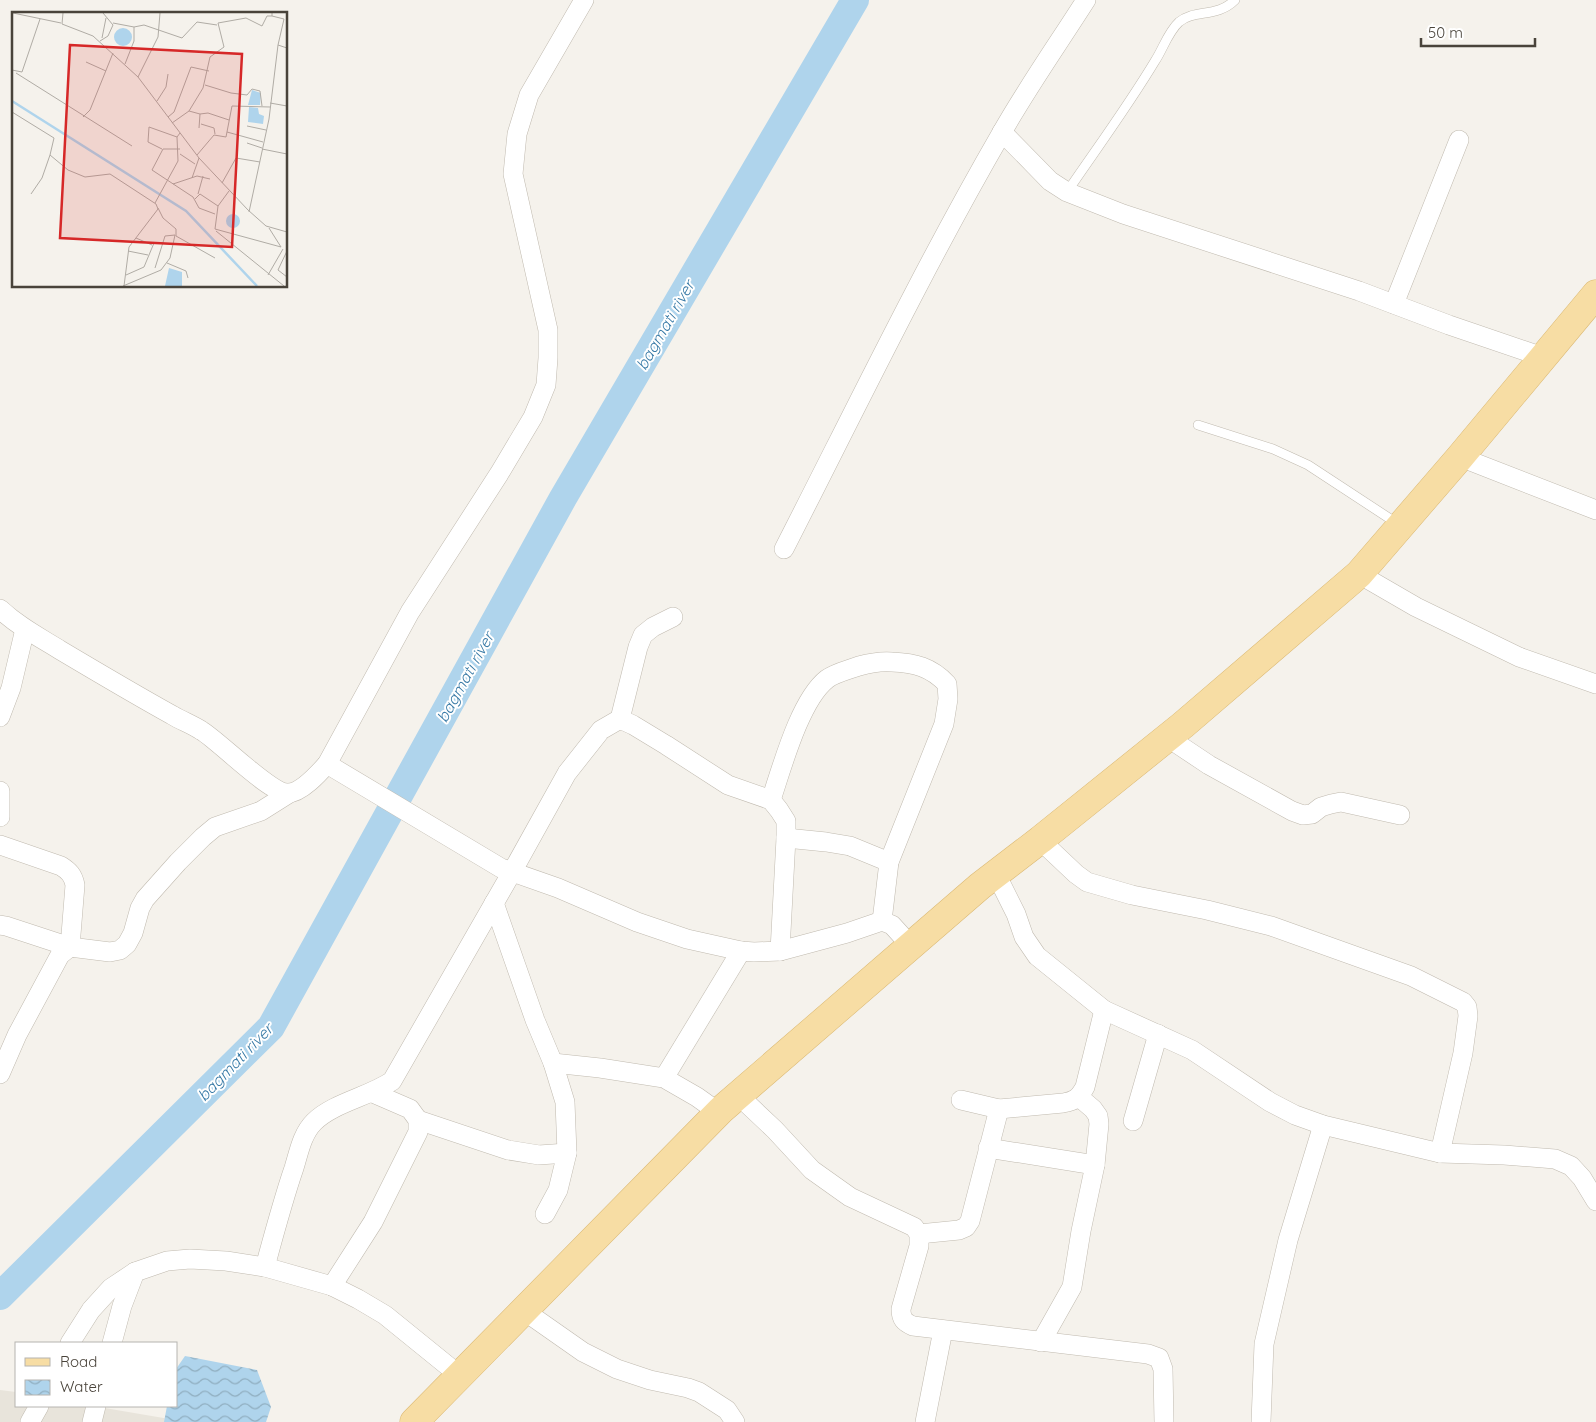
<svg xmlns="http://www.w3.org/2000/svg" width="1596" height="1422" font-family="Quicksand,sans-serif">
	<defs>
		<pattern id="water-waves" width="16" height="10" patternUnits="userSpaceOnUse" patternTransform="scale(1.25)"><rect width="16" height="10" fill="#afd4ec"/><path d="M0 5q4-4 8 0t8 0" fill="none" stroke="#90aec0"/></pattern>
	</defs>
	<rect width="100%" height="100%" fill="#f5f2ec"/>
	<path fill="#e8e4db" d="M0,1390L16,1392V1406H93L187,1422H0Z"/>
	<path fill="url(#water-waves)" d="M185,1356L257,1370L271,1407L266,1422H164L167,1406H176V1369Z"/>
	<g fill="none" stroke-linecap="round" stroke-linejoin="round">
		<path stroke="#afd4ec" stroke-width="28" d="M0,1296L271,1027L563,498L855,0"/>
		<defs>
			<g id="lane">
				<path d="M1067,192C1097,148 1128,106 1155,61C1163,49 1168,32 1179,22C1194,9 1217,18 1235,0"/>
				<path d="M1198,425L1273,449L1308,465L1398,524"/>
			</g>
			<g id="street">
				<path d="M1002,132L1050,181L1067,192L1123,214L1359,291L1449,325L1543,357"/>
				<path d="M1394,304L1459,140"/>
				<path d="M1460,457L1596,510"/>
				<path d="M784,549C855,410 923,269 1001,134C1027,88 1058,44 1086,0"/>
				<path d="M1359,574L1416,607L1519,657L1596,684"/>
				<path d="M0,609C18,626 39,637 60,650C97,672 134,694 172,715C182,721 193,725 202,731C220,742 271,794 288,793C301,793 319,773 327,764L410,612L499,474L533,417L546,385L548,358V330L513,174L517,134L529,95L584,0"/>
				<path d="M0,717L11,688L25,629"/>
				<path d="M620,719L638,647L643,635L653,627L673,617"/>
				<path d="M1167,737L1209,765L1292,811L1303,815L1312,814L1321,807L1331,804L1341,802L1400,815"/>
				<path d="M327,764L501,868L558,888L637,922L687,939L741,951L754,952L780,951L847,933L882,921L892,925L911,946"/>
				<path d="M0,791V817"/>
				<path d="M771,800C782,767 800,700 827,679C835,673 848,670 859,666C870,663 880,661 892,662C915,663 931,667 947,684L948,699L944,724L889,862L882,921"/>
				<path d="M786,838L826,842L850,846L889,862"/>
				<path d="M1040,840L1076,874L1087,882L1132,895L1207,910L1271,926L1411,976L1463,1002L1467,1007L1468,1016L1463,1053L1440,1153"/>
				<path d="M0,845L61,866C69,871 73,875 75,885L70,947L6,926L0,925"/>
				<path d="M996,874L1016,914L1024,937L1037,956L1104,1010L1192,1050L1270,1102L1295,1115L1323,1125L1440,1153L1504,1155L1555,1159L1571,1166L1582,1178L1596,1201"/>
				<path d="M494,903L535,1020L553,1063L565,1102L567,1153L558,1190L545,1214"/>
				<path d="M553,1063L600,1068L664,1078L697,1097L718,1112"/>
				<path d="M0,1074L17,1035L60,955L70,947L110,952L120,950L127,944L133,933L140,908L145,899L178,862L203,837L215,827L261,811L288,794"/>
				<path d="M664,1078L741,951"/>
				<path d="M738,1095L775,1130L812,1170L850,1197L914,1227L919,1234V1246L901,1309C901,1319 904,1322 913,1326L1148,1354L1159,1358L1163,1369L1164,1422"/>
				<path d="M961,1100L999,1109L1063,1103C1075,1101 1079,1098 1085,1087L1104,1010"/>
				<path d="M418,1120L508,1150L539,1155L567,1153"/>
				<path d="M1133,1121L1158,1034"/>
				<path d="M988,1148L1095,1165"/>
				<path d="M919,1234L959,1230L966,1227L970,1221L999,1109"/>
				<path d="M265,1267C274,1234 283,1200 294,1168C299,1152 302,1134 314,1122C333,1103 368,1097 392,1081L512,872L567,773L601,730L620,719L633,725L666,745L728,785L771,800L779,810L786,821V838L780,951"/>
				<path d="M332,1286L373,1222L418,1132V1120L410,1109L373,1093"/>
				<path d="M523,1310L583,1352L617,1369L650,1380L688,1388L699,1392L727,1410L735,1422"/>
				<path d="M1041,1342L1072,1287L1081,1231L1095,1165L1099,1124L1098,1116L1093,1109L1079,1097"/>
				<path d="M70,1343L91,1310L111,1288L135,1272"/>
				<path d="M112,1343L122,1306L135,1272L167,1261L190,1259L226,1261L265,1267L332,1286L358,1299L385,1315L459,1375"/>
				<path d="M30,1422L39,1406"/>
				<path d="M92,1422L96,1406"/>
				<path d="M925,1422L943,1330"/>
				<path d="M1261,1422L1264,1344L1288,1240L1323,1125"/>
			</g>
			<path id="primary" d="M414,1422L721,1110L980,886L1040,840L1183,725L1359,574L1460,457L1596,294"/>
		</defs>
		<use href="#lane" stroke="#c0baaf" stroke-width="10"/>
		<use href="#street" stroke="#c0baaf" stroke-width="20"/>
		<use href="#primary" stroke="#dbb974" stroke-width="29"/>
		<use href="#lane" stroke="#fff" stroke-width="9"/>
		<use href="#street" stroke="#fff" stroke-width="19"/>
		<use href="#primary" stroke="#f7dda4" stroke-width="28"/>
	</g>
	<g text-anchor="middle" stroke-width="4" stroke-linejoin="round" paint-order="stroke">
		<g font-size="16" font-style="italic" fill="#387aa6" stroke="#fff">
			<text transform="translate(665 325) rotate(-60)" y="6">bagmati river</text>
			<text transform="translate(465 677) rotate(-61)" y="6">bagmati river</text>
			<text transform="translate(235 1062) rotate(-46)" y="6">bagmati river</text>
		</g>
	</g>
	<g transform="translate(12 12)">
		<rect width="275" height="275" fill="#f5f2ec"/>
		<path d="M102 25a9 9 0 1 1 18 0a9 9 0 1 1-18 0ZM240,78L249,81L248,93H236ZM237,95L246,96L247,102L252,104L251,112L236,110ZM214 209a7 7 0 1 1 14 0a7 7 0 1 1-14 0ZM157,256L170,260V274H153Z" fill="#afd4ec"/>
		<path fill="none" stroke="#afd4ec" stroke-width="2.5" d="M0,89L174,199L245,274"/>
		<path fill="none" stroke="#b0aca5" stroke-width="1" d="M1,1L49,11M51,1L50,12L81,24L126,65L187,146L236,198L254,214L275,220M260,1V4L272,7L266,33L275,36M101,11L122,15L132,13L170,26L185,10L205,13M90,26L94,6M88,29L96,24L101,13L91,1M74,50L94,59M113,52L122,29V15M0,58L10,60L28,7M4,61L120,134M126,65L146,25L148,1M193,73L219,81L235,83L240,77L248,79L250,94M145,89L154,75L156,62M258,91L275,94M177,99L188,102L187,116M0,100L42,126L38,143L56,158L73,165L98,162L144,192L146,197L117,235L112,274M188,102L196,101L217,108M71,105L78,98L101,41M156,105L162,100L179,55L197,59M160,111L177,99L191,76L198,45L212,35L206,11L234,6L250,14L255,4H260M189,112L202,116L203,122M235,114L254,118M215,120L251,130M235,131L250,136M150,137L136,130L137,115L165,125M168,137H151L140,158L181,185L187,196L203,202M250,137L275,142M168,142L183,152M185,143L202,123L214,125L220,94L258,95M180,166L187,146M210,171L224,146L248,150M161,172L185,164L198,167M217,179L206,194L203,217L269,235M19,182L30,166L38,143M186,182L191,164M183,187L188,182L206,194M143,191L166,149L165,125L168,121M146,196L151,206L164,217V224L203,246M237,200L257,107L266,33M257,216L269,235M204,219L272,274M124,226L140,233M116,239L136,243M275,239L266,258L275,265M155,251L174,259L176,266M114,263L132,255L142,231L160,232M256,263L271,237M111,274L149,258L158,246L163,223L153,224L143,256"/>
		<path fill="#d62828" fill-opacity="0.15" stroke="#d62828" stroke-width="2.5" d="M58,33L230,42L220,235L48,226Z"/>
		<rect width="275" height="275" fill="none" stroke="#49433a" stroke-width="2.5"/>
	</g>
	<rect x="15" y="1342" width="162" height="65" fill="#ffffff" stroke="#b6b4b0"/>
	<rect x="25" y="1358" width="25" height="8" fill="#f7dda4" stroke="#b6b4b0"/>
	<text x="60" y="1367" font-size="15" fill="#49433a">Road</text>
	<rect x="25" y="1380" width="25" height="15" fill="url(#water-waves)" stroke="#b6b4b0"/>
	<text x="60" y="1392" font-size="15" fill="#49433a">Water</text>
	<path d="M1421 38v8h114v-8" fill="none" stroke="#49433a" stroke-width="2.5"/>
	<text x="1428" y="38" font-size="15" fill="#49433a" stroke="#ffffff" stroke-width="4" paint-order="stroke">50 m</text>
</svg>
